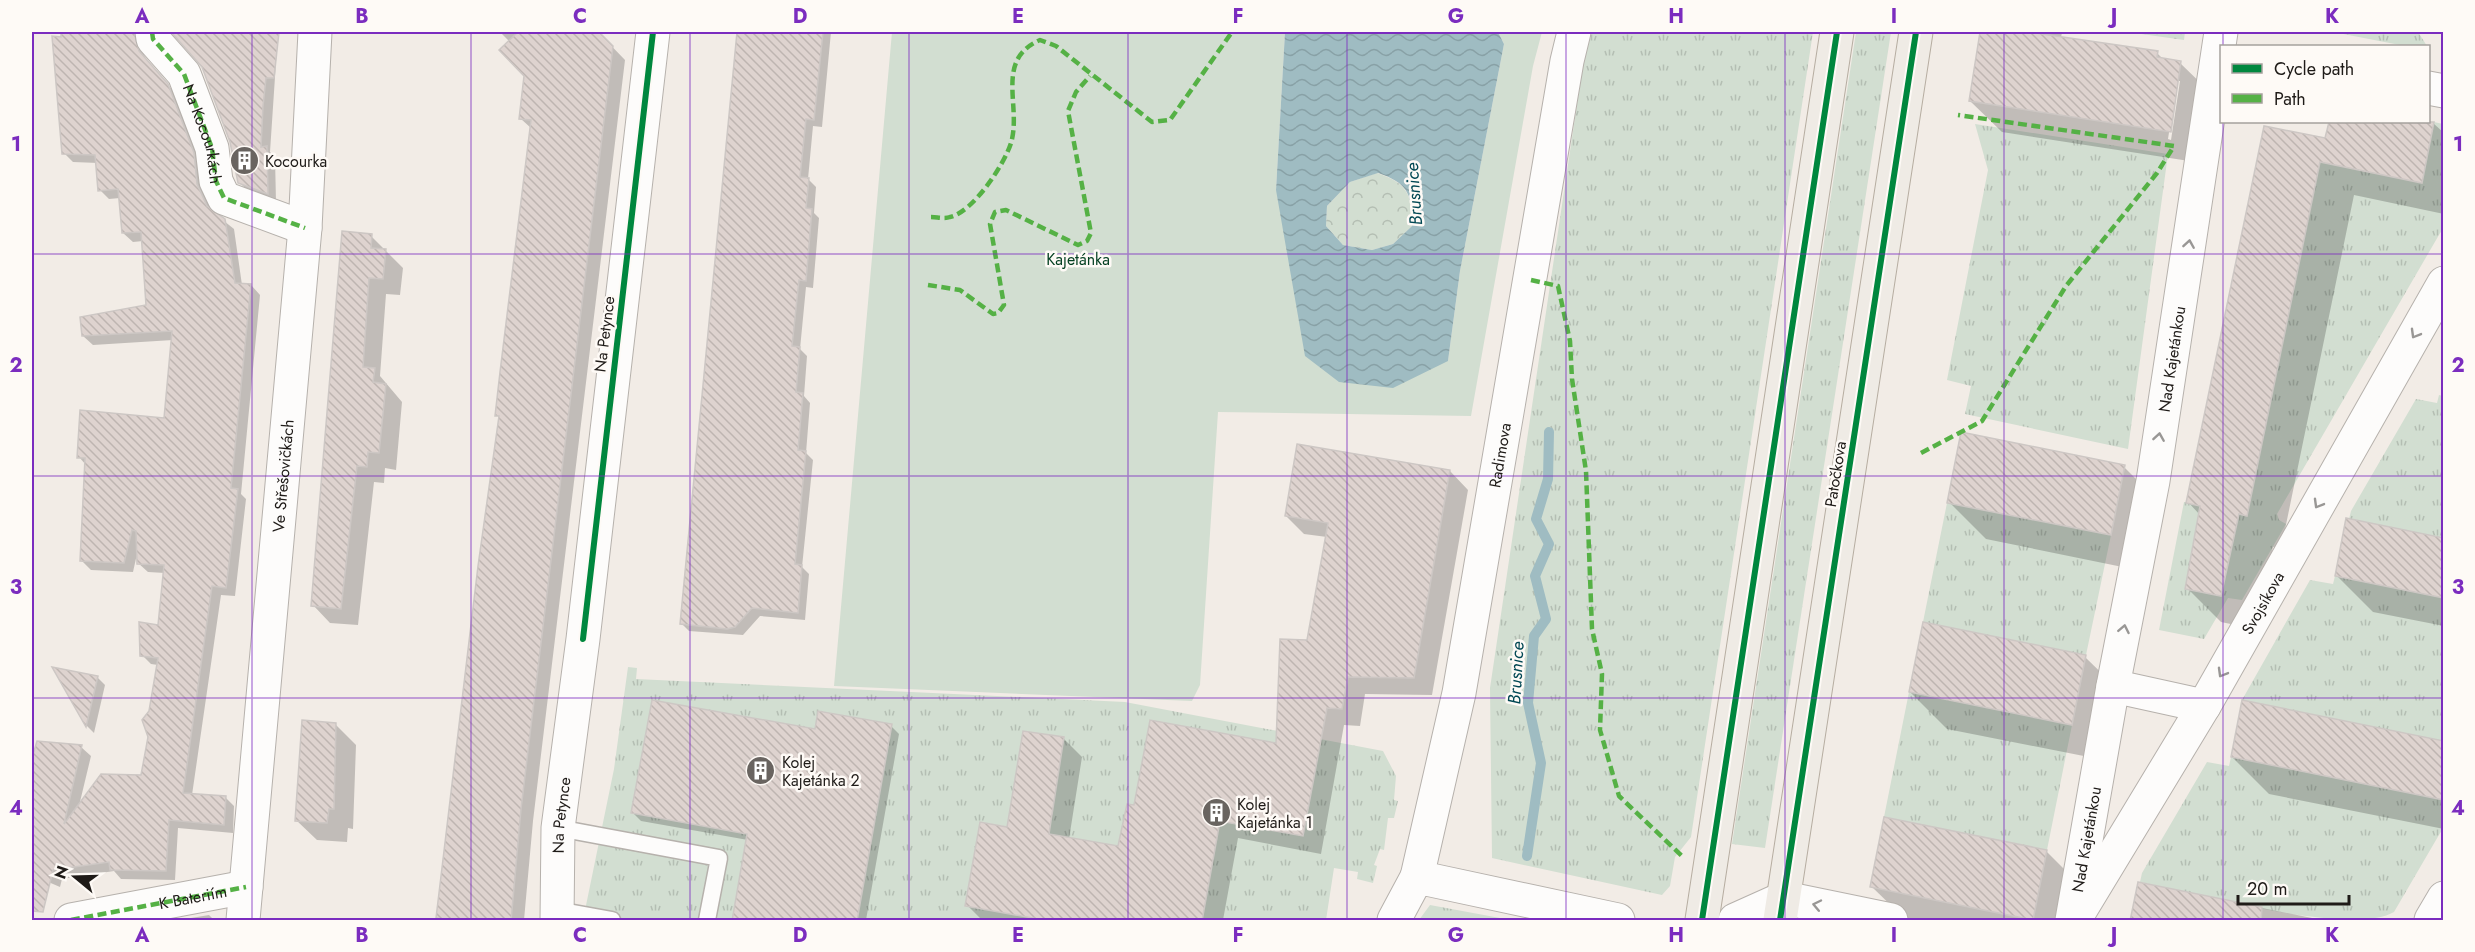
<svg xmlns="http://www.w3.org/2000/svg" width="2475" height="952" font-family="Jost,sans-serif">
	<defs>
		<pattern id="grass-tufts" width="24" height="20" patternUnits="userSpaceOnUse" patternTransform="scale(1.5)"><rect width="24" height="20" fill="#d2ded1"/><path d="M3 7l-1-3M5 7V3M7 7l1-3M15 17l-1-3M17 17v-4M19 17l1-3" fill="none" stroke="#b4beb3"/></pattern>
		<pattern id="forest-crowns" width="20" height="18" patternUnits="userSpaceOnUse" patternTransform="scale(1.5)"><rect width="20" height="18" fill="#d2ded1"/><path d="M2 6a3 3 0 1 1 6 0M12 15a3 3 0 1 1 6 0" fill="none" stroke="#b4beb3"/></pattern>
		<pattern id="garden-dots" width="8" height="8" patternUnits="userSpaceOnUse" patternTransform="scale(1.5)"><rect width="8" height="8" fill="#d2ded1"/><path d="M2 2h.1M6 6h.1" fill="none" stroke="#b4beb3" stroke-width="1.8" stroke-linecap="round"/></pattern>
		<pattern id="water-waves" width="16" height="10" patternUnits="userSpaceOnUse" patternTransform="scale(1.5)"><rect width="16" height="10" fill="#9fbcc2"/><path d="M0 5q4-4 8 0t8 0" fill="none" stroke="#88a1a6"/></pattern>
		<pattern id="building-back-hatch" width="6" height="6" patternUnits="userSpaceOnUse" patternTransform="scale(1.5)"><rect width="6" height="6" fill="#ded3cf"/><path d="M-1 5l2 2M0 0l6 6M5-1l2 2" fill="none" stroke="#beb5b1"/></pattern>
	</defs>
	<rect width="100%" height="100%" fill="#f2ece6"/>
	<g fill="url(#grass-tufts)" fill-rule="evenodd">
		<path d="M1592,32H1813L1691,837L1675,857L1670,886L1662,895L1492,858L1490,688L1583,64Z"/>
		<path d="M1856,32H1891L1765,848L1732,844Z"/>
		<path d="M2333,32H2418L2427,46H2405Z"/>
		<path d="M2434,122L2443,124V228L2277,514L2279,520L2286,524L2242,600L2228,598L2204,639L2159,630L2184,502L2247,515L2320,162L2422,183Z"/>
		<path d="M1975,124L2168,154L2128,449L1965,414L1971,386L1947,380L1988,170Z"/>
		<path d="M2439,395L2443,396V538L2349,519L2351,511L2416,399L2437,403Z"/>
		<path d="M1947,503L2111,535L2086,655L1923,622Z"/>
		<path d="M2335,576L2443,598V741L2242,700L2310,580L2333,584Z"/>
		<path d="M628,667L637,668L636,679L1125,702L1383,751L1396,776L1394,800L1398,801L1394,818H1388L1384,850L1380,849L1374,865L1377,866L1373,883L1357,879L1358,872L1334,868L1326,920H1202L1220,821L1303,836L1319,751L1150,720L1134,805L1127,804L1118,846L980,822L965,906L1049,920H857L892,724L815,729L652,700L632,813L762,837L736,900L732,920H583L614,769ZM1023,731L1064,738L1055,794L1014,787Z"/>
		<path d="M1909,692L2072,725L2047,850L1884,817Z"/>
		<path d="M2231,757L2443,800V828L2394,912C2352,937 2194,893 2140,882L2142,873L2207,762L2229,766Z"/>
		<path d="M1430,905L1500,918L1511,920H1419Z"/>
	</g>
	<path fill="url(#forest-crowns)" d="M1377,173C1408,183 1412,195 1412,226L1393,244L1372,250L1343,245L1326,226L1327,206L1350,182Z"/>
	<path fill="#d2ded1" d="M892,32H1285L1276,190L1448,361L1460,271L1504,44L1498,32H1542L1533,66L1471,416L1218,412L1200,685L1192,701L834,686Z"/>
	<path fill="url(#garden-dots)" d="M2127,32H2185L2184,40Z"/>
	<path fill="url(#water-waves)" fill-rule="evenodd" d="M1285,32H1498L1504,44L1460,271L1448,361L1393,388L1339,382L1305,356L1276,190ZM1378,173C1408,183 1413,195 1412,226L1393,244L1372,250L1343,245L1326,226L1327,206L1350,182Z"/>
	<g fill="#0003" fill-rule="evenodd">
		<path d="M62,32H146L143,52L147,62L177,95L202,163L206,194L214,213L234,229L242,285H251L260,295L241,494L246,499L235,596L221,595L192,795L225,797L234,806L233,833L178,828L175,880L121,879L114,871L62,879L60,887L46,881L37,883L32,877V763L38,743L81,747L91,756L79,806L142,776L158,665L151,664L142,655L159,626L165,573L148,572L138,563L137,554L133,572L91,570L81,560L86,465L79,457L165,420L173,340L93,345L83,336L147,306L143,241L133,242L123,233L120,198L109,199L100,190L98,163L73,162L64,153Z"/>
		<path d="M173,32H278L270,152L275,157L276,202L249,192L239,182L231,141L203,67Z"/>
		<path d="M500,32H598L625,60L533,821L524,920H437L479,567L500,418L497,415L532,129L520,118L526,75L510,42Z"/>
		<path d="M739,32H831L822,127L813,126L808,179L816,187L814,213L819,218L813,288L806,287L800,349L807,356L804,396L810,403L806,453L813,460L802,567L809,574L805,620L760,616L743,635L689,631L681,623Z"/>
		<path d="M1981,32H2062L2061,38L2157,53L2164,60L2180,63L2212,94L2202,163L2002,132L1970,101ZM2177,81H2180L2171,140L2168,139Z"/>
		<path d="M2330,122L2433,123L2444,133V214L2354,195L2281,549L2273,547L2255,629L2221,622L2187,588L2200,515L2188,502L2326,140Z"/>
		<path d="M371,236L403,268L400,295L386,294L380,376L402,402L396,470L385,468L384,483L374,482L358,625L330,623L313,605Z"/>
		<path d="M2444,381V397L2441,394Z"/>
		<path d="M2124,467L2161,504L2147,572L1986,539L1949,502Z"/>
		<path d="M1450,471L1468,490L1432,695L1365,694L1360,726L1344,725L1321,854L1238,838L1223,920H982L967,905L1008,828L1064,739L1082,757L1069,839L1120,848L1135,807L1278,745L1308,642L1327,537L1304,534L1286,516Z"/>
		<path d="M2444,540V626L2373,612L2336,575Z"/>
		<path d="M2085,657L2123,694L2109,761L1947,729L1910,692Z"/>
		<path d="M55,669L97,677L105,685L94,733L87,726Z"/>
		<path d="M335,724L356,745L353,829L348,828L347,842L317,840L296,820Z"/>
		<path d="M891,726L899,734L866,920H733L748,840L641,821L633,813L817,731Z"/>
		<path d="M2444,742V829L2269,794L2232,757Z"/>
		<path d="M2046,851L2083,888L2077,920H1906L1871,886Z"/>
		<path d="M2139,883L2322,920H2131Z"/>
		<path d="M209,915L214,920H179Z"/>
	</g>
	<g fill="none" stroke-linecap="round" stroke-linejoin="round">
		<path stroke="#9fbcc2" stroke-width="10" d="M1527,856L1541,763L1528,703L1534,636L1546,619L1535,576L1549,544L1536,519L1548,479L1549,432"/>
	</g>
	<g fill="url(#building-back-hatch)" stroke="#cdc7c4" stroke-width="1.5">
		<path d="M61,32H134L139,51L168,84L194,153L197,184L207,206L225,219L235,283L251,284L231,488L238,489L226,588L212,586L183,793L226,796L224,825L169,820L166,871L110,870L109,862L53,870L43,912L32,911V758L37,741L82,745L64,824L101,774L141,775L148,737L142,720L149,711L158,658L140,656L139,622L158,625L164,565L137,564L136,531L132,530L124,563L80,561L85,458H77L80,410L164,418L172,331L82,336L80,317L146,305L141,232L122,233L118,189L98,191L95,155L62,154L52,36L61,37Z"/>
		<path d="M171,32H279L274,78H266L263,106L261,147L267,146L268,194L238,183L230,142L202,67Z"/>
		<path d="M518,32H599L613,46L521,809L511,921H456L436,918L478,566L499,416H495L500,372L531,120L519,119L524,76L499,50Z"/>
		<path d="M737,32H823L814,120L806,119L800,177L809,178L806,208L812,209L806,281L799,280L792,346L800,347L796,392L803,393L798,450L806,451L795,564L802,565L798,613L752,608L735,627L727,629L680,624Z"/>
		<path d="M1980,32H2029L2158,51L2157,57L2181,61L2171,132L1969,101Z"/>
		<path d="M2329,122H2434L2422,183L2320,162L2247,516L2239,514L2221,596L2185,589L2200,506L2186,503L2264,126L2325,138Z"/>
		<path d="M342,231L372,234L371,248L386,249L383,279L369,278L363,367L375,368L373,382L386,384L379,453L368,452L367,467L357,466L341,609L311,606Z"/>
		<path d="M1961,432L2125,465L2111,535L1947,503Z"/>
		<path d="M1297,444L1450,470L1414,678L1348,677L1342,709L1327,708L1303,836L1220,821L1202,921H1049L965,906L980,822L1007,827L1023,731L1064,737L1049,834L1118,846L1127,804L1134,805L1150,720L1276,743L1280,639L1307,640L1328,523L1285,516Z"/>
		<path d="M2346,518L2444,538V598L2335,576Z"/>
		<path d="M1923,622L2086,655L2072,725L1909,692Z"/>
		<path d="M52,667L98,676L86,727Z"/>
		<path d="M652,700L815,729L818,711L892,724L857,921H732L747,834L631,813Z"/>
		<path d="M2242,700L2444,741V800L2231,757Z"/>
		<path d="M302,720L336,723L334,809H329L327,823L295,821Z"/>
		<path d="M1884,817L2047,850L2033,920L1870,887Z"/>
		<path d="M2138,882L2262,907L2261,921H2130Z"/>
	</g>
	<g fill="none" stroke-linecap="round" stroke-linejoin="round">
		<defs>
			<g id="lane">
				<path d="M558,828L719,858L707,920"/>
				<path d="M557,910L612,920"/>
			</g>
			<g id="street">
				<path d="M152,32L153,39L184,74L212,148L216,181L224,198L305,228"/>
				<path d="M2428,88L2444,91"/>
				<path d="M2113,686L2204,706"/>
				<path id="s1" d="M1417,877L1459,693L1567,61L1574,32"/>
				<path d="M1784,898L1891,920"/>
				<path id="s2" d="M2081,909L2204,706L2444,283"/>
				<path d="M71,920L246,887"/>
				<path id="s3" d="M243,920L305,228L315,32"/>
				<path id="s4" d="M557,920L558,828L583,639L653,32"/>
				<path id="s5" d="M2072,920L2113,686L2153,481L2221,32"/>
				<path d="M2431,920L2444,898"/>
			</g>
			<g id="secondary">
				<path d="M1394,920L1417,877L1618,920"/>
				<path d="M1735,920L1784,898"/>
			</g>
			<g id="primary">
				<path d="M1702,920L1837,32"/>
				<path d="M1780,920L1916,32"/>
			</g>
		</defs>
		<use href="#lane" stroke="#b6b1ac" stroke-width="19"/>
		<use href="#street" stroke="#b6b1ac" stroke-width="35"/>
		<use href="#secondary" stroke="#b6b1ac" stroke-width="35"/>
		<use href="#primary" stroke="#b6ada1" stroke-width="35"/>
		<use href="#lane" stroke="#fdfcfb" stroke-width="16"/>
		<use href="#street" stroke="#fdfcfb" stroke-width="33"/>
		<use href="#secondary" stroke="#fdfcfb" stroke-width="33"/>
		<use href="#primary" stroke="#efebe5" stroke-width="33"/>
		<g stroke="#55b145" stroke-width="4.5" stroke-dasharray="9 4.5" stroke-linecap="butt">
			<path id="s6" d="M152,32L153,39L184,74L212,148L216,181L224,198L305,228"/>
			<path d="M931,217C937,217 945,219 950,217C973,212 1004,165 1011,143C1022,106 994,60 1040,40L1056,46L1152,122L1170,120L1232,32"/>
			<path d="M1531,280L1558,286L1570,341L1572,379L1586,471L1592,629L1602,674L1600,730L1619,796L1682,856"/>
			<path d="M928,285L960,290L993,314L998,313L1004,305L990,224L995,212L1006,210L1078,245L1087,241L1091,233L1068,111L1076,92L1090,76"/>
			<path d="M1921,453L1982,421L2066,286L2157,173L2174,146L1958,115"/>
			<path id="s7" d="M71,920L246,887"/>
		</g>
		<defs>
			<g id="cycleway">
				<path d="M583,639L653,32"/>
				<path d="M1702,920L1837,32"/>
				<path d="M1780,920L1916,32"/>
			</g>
		</defs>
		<use href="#cycleway" stroke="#fefaf6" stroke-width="10"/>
		<use href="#cycleway" stroke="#00873e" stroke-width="6"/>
	</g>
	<defs><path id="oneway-chevron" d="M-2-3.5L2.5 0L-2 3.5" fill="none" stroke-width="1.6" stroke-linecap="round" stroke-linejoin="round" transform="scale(1.5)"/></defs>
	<g stroke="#999795">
		<use href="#oneway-chevron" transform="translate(2189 244) rotate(-81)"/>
		<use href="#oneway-chevron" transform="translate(2415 334) rotate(120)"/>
		<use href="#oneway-chevron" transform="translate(2159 437) rotate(-81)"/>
		<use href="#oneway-chevron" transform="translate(2318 504) rotate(120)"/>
		<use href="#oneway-chevron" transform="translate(2124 629) rotate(-79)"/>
		<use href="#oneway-chevron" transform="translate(2222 673) rotate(120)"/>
		<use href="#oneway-chevron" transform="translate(1817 905) rotate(-168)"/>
	</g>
	<path fill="none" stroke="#7b2cbf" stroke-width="1.5" stroke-opacity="0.55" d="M252,32V920M471,32V920M690,32V920M909,32V920M1128,32V920M1347,32V920M1566,32V920M1785,32V920M2004,32V920M2223,32V46M2223,122V920M32,254H2444M32,476H2444M32,698H2444"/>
	<defs>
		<symbol id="building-disc" viewBox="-11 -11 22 22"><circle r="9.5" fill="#696460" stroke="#fefaf6"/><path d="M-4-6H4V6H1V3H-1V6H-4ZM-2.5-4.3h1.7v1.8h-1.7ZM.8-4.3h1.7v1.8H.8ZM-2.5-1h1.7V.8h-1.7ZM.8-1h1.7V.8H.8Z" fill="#fff"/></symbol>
	</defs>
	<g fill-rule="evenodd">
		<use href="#building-disc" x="228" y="144" width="33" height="33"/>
		<use href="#building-disc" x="744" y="754" width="33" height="33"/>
		<use href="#building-disc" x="1200" y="796" width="33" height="33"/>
	</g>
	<g text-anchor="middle" stroke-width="5" stroke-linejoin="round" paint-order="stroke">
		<g font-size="16" fill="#1f1b18" stroke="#fefaf6">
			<text dy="6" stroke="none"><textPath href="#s6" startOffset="117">Na Kocourkách</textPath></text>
			<text transform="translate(604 334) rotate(-83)" y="6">Na Petynce</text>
			<text dy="6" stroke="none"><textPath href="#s5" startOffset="570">Nad Kajetánkou</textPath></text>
			<text dy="6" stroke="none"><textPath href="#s1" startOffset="430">Radimova</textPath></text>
			<text transform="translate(1835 474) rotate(-81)" y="6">Patočkova</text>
			<text dy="6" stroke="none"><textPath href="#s3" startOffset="446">Ve Střešovičkách</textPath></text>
			<text dy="6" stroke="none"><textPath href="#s2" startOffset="356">Svojsíkova</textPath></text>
			<text dy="6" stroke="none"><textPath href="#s4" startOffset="105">Na Petynce</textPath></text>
			<text dy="6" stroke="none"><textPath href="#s5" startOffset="82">Nad Kajetánkou</textPath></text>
			<text dy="6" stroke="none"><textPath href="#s7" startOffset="124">K Bateriím</textPath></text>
		</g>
		<g font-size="16" fill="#1f1b18" stroke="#fefaf6" text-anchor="start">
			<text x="265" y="167">Kocourka</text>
			<text x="782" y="768">Kolej<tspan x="782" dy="18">Kajetánka 2</tspan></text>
			<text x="1237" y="810">Kolej<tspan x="1237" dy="18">Kajetánka 1</tspan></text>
		</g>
		<g font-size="16" fill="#023f20" stroke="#fefaf6">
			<text x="1078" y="265">Kajetánka</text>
		</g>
		<g font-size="18" font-style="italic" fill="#004753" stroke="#fefaf6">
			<text transform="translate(1414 194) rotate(-94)" y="6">Brusnice</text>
			<text transform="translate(1516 673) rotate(-87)" y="6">Brusnice</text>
		</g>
	</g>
	<rect width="2475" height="952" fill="none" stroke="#fefaf6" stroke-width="66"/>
	<rect x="2220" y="45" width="210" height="78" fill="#fefaf6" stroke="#a5a19d" stroke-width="1.5"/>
	<rect x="2232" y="64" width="30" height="9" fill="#00873e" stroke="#a5a19d" stroke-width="1.5"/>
	<text x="2274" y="75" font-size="18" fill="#1f1b18">Cycle path</text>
	<rect x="2232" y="94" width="30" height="9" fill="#55b145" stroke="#a5a19d" stroke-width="1.5"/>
	<text x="2274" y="105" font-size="18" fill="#1f1b18">Path</text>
	<g transform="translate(75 877) rotate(289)" stroke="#fefaf6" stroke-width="4.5" paint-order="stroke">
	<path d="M0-4.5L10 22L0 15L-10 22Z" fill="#1f1b18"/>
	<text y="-9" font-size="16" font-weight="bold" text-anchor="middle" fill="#1f1b18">N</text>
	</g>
	<path d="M2238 895v9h111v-9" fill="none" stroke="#1f1b18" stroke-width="3"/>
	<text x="2247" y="895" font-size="18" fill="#1f1b18" stroke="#fefaf6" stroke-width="4.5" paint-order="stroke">20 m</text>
	<rect x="33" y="33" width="2409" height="886" fill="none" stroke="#7b2cbf" stroke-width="2"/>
	<g font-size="20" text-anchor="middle" font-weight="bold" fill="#7b2cbf">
		<text x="142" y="23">A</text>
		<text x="362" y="23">B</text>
		<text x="580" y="23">C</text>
		<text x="800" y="23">D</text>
		<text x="1018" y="23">E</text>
		<text x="1238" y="23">F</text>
		<text x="1456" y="23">G</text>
		<text x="1676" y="23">H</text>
		<text x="1894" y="23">I</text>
		<text x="2114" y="23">J</text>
		<text x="2332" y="23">K</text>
		<text x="16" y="151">1</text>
		<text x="2458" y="151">1</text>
		<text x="16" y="372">2</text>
		<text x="2458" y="372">2</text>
		<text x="16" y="594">3</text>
		<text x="2458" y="594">3</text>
		<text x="16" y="815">4</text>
		<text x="2458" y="815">4</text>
		<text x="142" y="942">A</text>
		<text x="362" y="942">B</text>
		<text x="580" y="942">C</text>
		<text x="800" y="942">D</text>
		<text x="1018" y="942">E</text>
		<text x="1238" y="942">F</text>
		<text x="1456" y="942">G</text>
		<text x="1676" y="942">H</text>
		<text x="1894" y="942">I</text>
		<text x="2114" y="942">J</text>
		<text x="2332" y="942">K</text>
	</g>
</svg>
